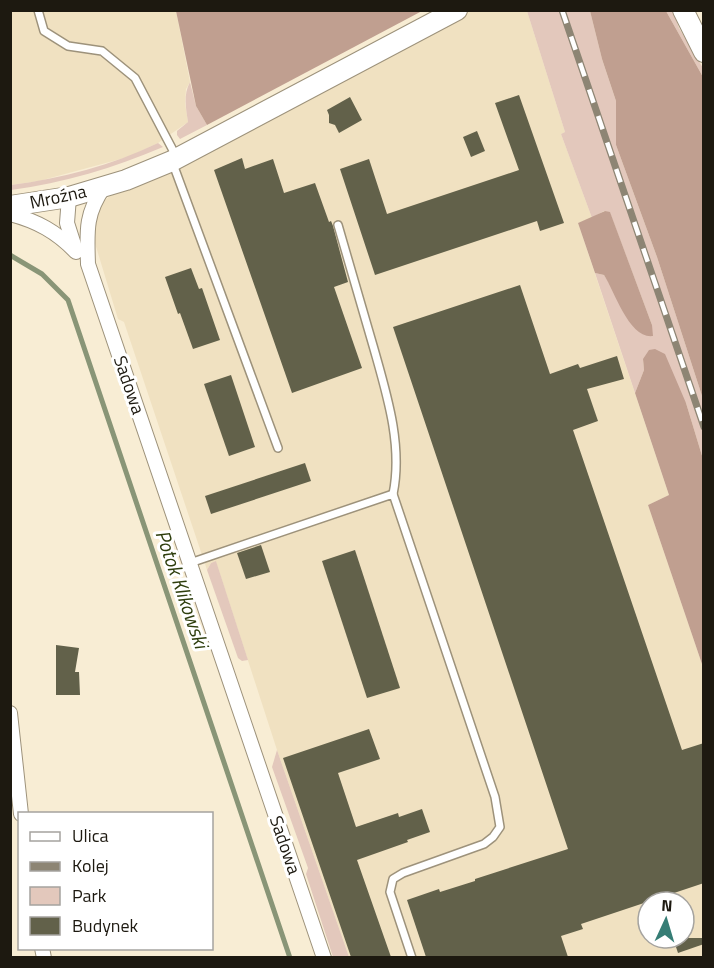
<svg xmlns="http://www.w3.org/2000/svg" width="714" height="968" font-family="'Titillium Web',sans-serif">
	<rect width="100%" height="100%" fill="#f8edd4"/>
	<g fill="#f0e1c1" fill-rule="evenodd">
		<path d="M10,11H176L190,82L186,89L185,103L188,122L158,143L128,157L39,181L11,185Z"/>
		<path d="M469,11H527L565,132L561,134L592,218L578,223L669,495L648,505L703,667V957H349L277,750L216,562L211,563L207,570L124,322L118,319L94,240L93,226L95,214L102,202L117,191ZM648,902H684V938H648Z"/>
	</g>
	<g fill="#e3c8bc">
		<path d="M527,11H590L602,59L616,101V145L657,257L703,399V459L686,403L643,359L644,370L635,393L595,273L604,275L611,286L652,325L610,213L604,211L592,218L561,134L565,132Z"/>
		<path d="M666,11H673L679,28L703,68V77Z"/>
		<path d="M190,82L196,106L207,125L180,139L177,135V131L188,122C186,108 183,95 190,82Z"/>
		<path d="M158,143L163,147C114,168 64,183 11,190V185C62,178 111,166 158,143Z"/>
		<path d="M216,561L248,660L242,661L238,658L207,570L211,563Z"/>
		<path d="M277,750L349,957H333L306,874L308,868L272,767Z"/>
	</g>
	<g fill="#c09f90">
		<path d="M176,11V10L422,11L207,125L196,106Z"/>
		<path d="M590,11H666L703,77V399L657,257L616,145V101L602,59Z"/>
		<path d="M605,211L610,212L652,325L653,336C629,339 615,292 604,275L595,273L578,223Z"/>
		<path d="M655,349L665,354L686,403L703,459V667L648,505L669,495L635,393L644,370L643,359L649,350Z"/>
	</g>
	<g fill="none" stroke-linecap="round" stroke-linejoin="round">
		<path stroke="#899577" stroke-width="5" d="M10,255L42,274L68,300L290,958"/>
	</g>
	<g fill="#62614a">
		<path d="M519,95L564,223L540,231L537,221L375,275L340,169L369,159L387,214L519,170L495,103Z"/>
		<path d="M350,97L362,120L339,133L335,125L329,123V115L327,110Z"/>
		<path d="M477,131L485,151L471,157L463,137Z"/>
		<path d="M242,158L245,169L273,159L284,193L315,183L329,222L331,221L333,226L348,282L334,287L362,368L292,393L214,170Z"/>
		<path d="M191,268L199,289L202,288L220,340L193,349L180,313L178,314L165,277Z"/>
		<path d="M520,285L550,374L578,364L580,368L617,356L624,379L587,389L598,421L573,430L682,750L704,743V883L581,924L583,929L561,936L568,957H426L407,900L439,889L440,892L475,881V879L568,849L393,327Z"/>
		<path d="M231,375L255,447L229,456L204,384Z"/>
		<path d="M305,463L311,481L211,514L205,496Z"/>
		<path d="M261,545L270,572L246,579L237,553Z"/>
		<path d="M355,550L400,688L367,698L322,561Z"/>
		<path d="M56,645L79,648L75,672H79L80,695H56Z"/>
		<path d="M369,729L380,759L338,773L356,827L398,813L399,817L422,809L430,832L407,840L408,842L357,860L391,957H351L283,758Z"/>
		<path d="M673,938H704V944L678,953Z"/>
	</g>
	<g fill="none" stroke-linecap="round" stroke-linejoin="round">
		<defs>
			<g id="lane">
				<path d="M38,10L44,31L68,46L102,51L135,78L177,158"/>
				<path d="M173,164L278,448"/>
				<path d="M338,225C350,267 362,308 374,349C387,395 403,446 393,494"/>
				<path d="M190,563L393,494L495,797L500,827L493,837L484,844L403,873L393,879L390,892L412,958"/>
			</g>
			<g id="street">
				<path d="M104,187C85,214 87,232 88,264L324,958"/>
				<path d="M69,197L67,223L75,248"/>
				<path d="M10,214C37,221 57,232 76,252"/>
				<path d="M10,713L21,814"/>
				<path d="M42,948L44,958"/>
			</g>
			<g id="secondary">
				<path d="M683,10L704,52"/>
				<path d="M10,206L69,197L126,180L172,161L457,10"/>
			</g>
		</defs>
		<use href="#lane" stroke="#9d927b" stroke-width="10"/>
		<use href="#street" stroke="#9d927b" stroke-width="16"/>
		<use href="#secondary" stroke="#9d927b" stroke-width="22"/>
		<use href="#lane" stroke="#fff" stroke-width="7"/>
		<use href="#street" stroke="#fff" stroke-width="14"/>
		<use href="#secondary" stroke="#fff" stroke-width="20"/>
		<defs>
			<path id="rail" d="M562,10L704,427"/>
		</defs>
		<use href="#rail" stroke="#8d8574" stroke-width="7"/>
		<use href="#rail" stroke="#fff" stroke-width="4.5" stroke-dasharray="14" stroke-linecap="butt"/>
	</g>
	<g text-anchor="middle" stroke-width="6" stroke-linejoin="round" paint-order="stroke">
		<g font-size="18" fill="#1d1910" stroke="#fff">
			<text transform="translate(58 197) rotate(-12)" y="6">Mroźna</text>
			<text transform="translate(129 385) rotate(71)" y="6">Sadowa</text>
			<text transform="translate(285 845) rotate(71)" y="6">Sadowa</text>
		</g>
		<g font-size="20" font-style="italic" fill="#2e3e0d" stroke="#fff">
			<text transform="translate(182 589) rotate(71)" y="7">Potok Klikowski</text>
		</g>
	</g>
	<rect width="714" height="968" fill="none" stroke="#1d1910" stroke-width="24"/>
	<rect x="18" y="812" width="195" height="138" fill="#ffffff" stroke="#a5a39f" stroke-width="1.5"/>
	<rect x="30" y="832" width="30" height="9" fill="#ffffff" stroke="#a5a39f" stroke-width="1.5"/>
	<text x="72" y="842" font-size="18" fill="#1d1910">Ulica</text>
	<rect x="30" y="862" width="30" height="9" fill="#8d8574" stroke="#a5a39f" stroke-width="1.5"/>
	<text x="72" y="872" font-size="18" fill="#1d1910">Kolej</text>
	<rect x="30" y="887" width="30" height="18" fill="#e3c8bc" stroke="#a5a39f" stroke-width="1.5"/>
	<text x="72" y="902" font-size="18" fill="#1d1910">Park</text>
	<rect x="30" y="917" width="30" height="18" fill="#62614a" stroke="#a5a39f" stroke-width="1.5"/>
	<text x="72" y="932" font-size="18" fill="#1d1910">Budynek</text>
	<g transform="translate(666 920) rotate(4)"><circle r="28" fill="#ffffff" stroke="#a5a39f" stroke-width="1.5"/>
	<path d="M0-4.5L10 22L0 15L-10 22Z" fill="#367d75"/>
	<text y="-9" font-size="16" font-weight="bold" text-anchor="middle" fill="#1d1910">N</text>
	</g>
</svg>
